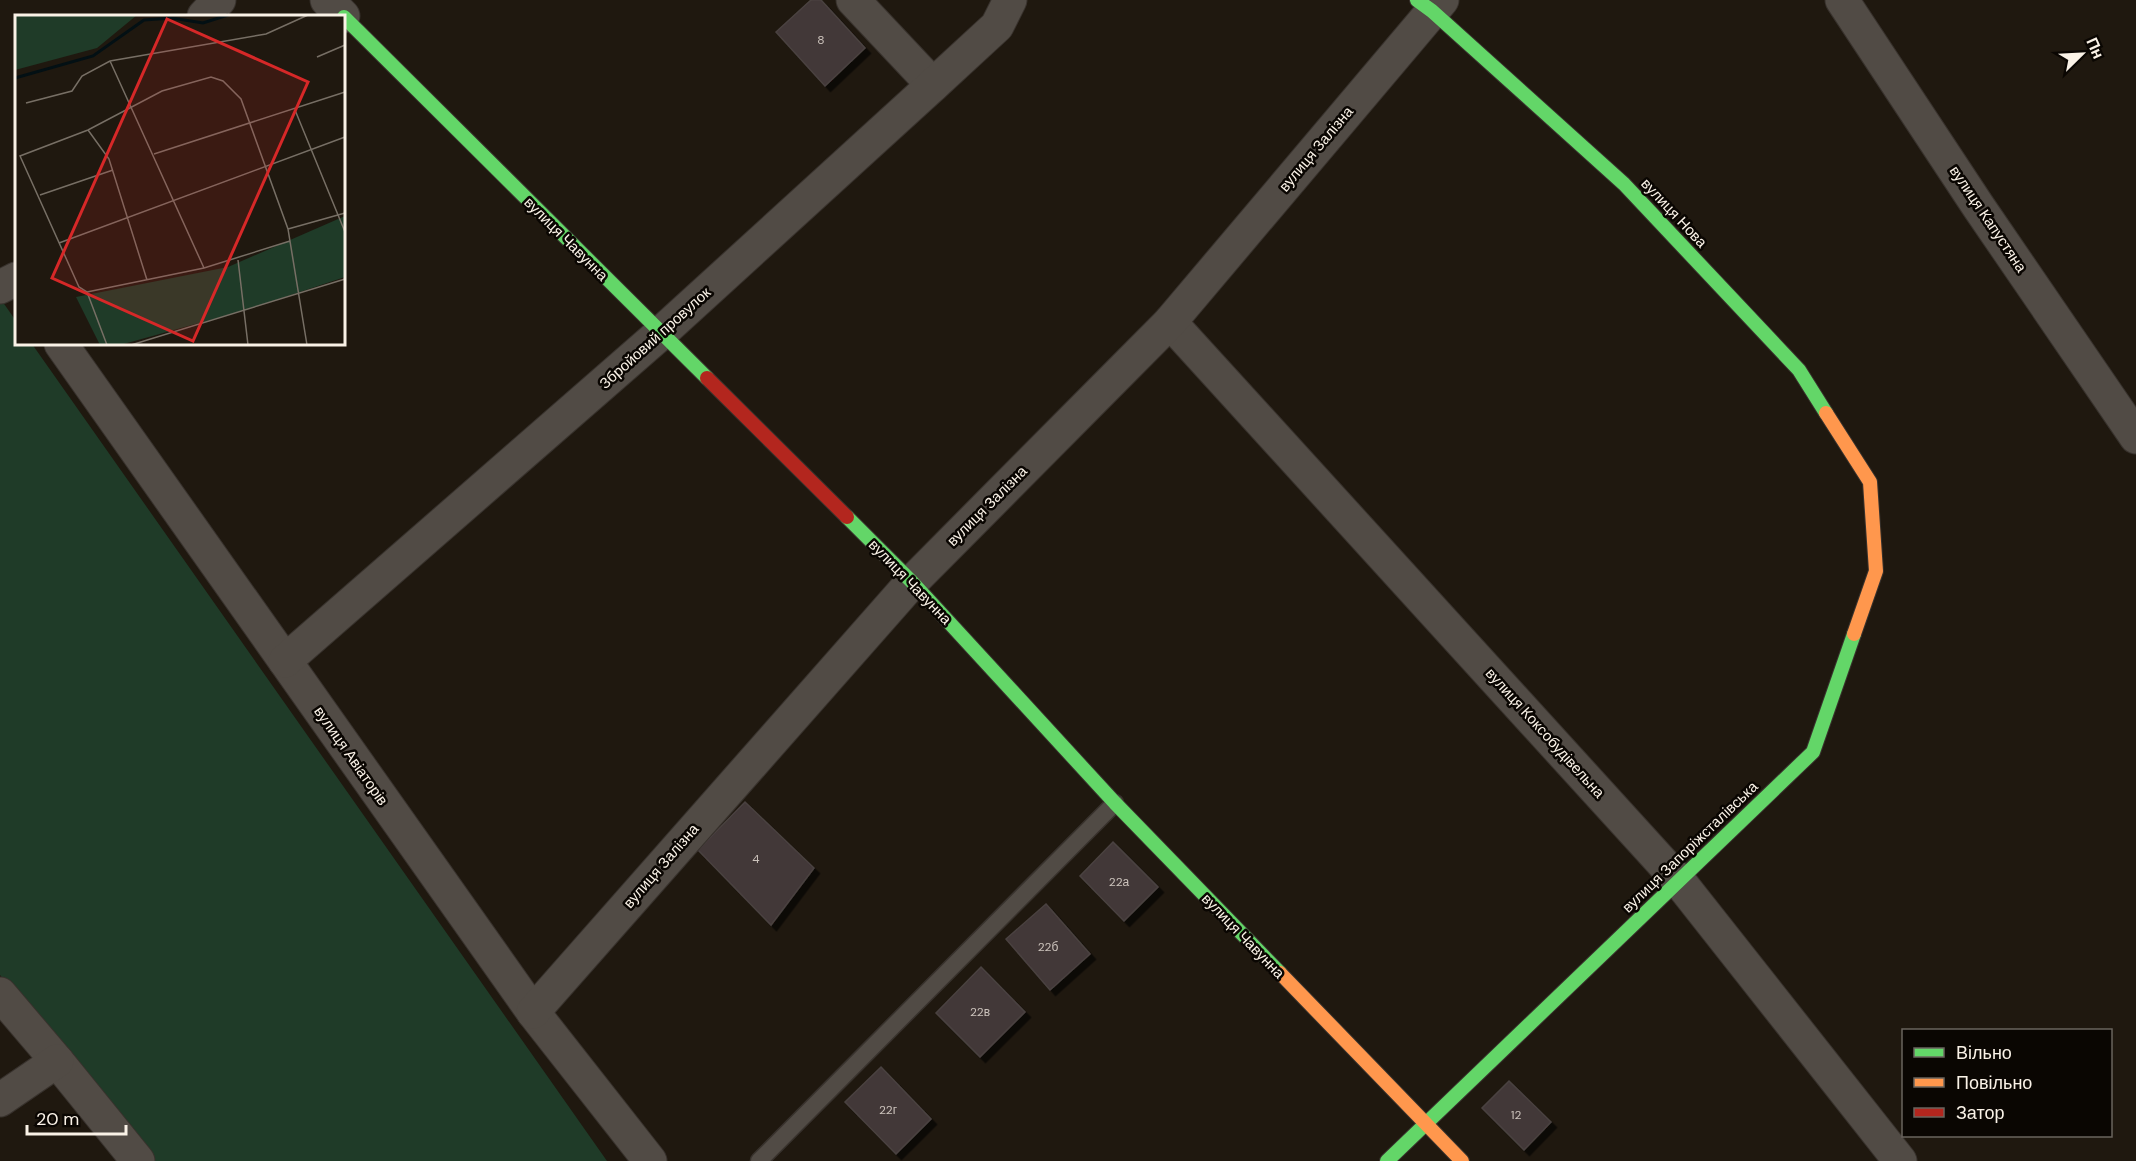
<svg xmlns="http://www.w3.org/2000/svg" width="2136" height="1161" font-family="'DM Sans',sans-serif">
	<defs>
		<filter id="shadow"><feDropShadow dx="5.5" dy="5.5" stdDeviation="0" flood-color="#0009"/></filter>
	</defs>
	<rect width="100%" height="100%" fill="#1f180f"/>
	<path fill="#1f3b28" d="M0,298L16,321V344H32L607,1161H152L0,975Z"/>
	<g fill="#423739" stroke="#4a4240" stroke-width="1.5" filter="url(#shadow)">
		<path d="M811,0H821L865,48L825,86L776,32Z"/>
		<path d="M745,802L814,868L771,925L698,850Z"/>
		<path d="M1113,842L1158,887L1124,921L1080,876Z"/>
		<path d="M1046,904L1090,954L1050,990L1006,939Z"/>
		<path d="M981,967L1025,1012L980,1057L936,1013Z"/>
		<path d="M881,1067L931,1119L896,1154L845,1102Z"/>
		<path d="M1509,1081L1551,1122L1524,1150L1482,1108Z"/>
	</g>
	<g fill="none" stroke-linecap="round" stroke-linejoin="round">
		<defs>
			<path id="lane" d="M759,1161L1115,803"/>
			<g id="street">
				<path d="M327,0L343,16"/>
				<path d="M853,0L933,85"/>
				<path d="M1842,0L1978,206L2136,437"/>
				<path d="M204,16L219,0"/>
				<path d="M0,287L16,279"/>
				<path d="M1170,322L1679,881L1900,1161"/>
				<path d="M61,344L533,1012L650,1161"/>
				<path d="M285,661L661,333L933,85L997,26L1010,0"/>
				<path d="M0,994L57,1061L138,1161"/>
				<path d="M533,1012L912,582L1170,322L1442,0"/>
				<path d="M0,1100L57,1061"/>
			</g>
			<g id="fast">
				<path d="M1417,0L1432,11L1624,184L1799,370L1826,413"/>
				<path d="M344,17L707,378"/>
				<path d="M847,517L912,582L1115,803L1280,973"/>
				<path d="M1387,1161L1813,752L1854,634"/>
			</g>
			<g id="slow">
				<path d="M1826,413L1870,482L1876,571L1854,634"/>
				<path d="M1280,973L1462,1161"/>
			</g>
			<path id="jam" d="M707,378L847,517"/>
		</defs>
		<use href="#lane" stroke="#38322d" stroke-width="19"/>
		<use href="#street" stroke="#38322d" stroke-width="35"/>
		<use href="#fast" stroke="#38322d" stroke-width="16"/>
		<use href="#slow" stroke="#38322d" stroke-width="16"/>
		<use href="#jam" stroke="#38322d" stroke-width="16"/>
		<use href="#lane" stroke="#514b45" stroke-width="16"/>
		<use href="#street" stroke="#514b45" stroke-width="33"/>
		<use href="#fast" stroke="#63d668" stroke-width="14"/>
		<use href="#slow" stroke="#ff974d" stroke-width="14"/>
		<use href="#jam" stroke="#b3261e" stroke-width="14"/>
	</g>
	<g text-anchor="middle" stroke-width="5" stroke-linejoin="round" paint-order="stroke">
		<g font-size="12" fill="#ccc3bc">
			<text x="821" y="44">8</text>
			<text x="756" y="863">4</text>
			<text x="1119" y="886">22а</text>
			<text x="1048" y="951">22б</text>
			<text x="980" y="1016">22в</text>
			<text x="888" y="1114">22г</text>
			<text x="1516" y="1119">12</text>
		</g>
		<g font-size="15" fill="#faf2e7" stroke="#0a0602">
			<text transform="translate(1316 149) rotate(-50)" y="5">вулиця Залізна</text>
			<text transform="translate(1674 213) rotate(47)" y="5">вулиця Нова</text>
			<text transform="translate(1988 219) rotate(56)" y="5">вулиця Капустяна</text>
			<text transform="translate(566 239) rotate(45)" y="5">вулиця Чавунна</text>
			<text transform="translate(655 338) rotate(-42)" y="5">Збройовий провулок</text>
			<text transform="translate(987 506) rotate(-45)" y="5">вулиця Залізна</text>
			<text transform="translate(910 582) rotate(46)" y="5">вулиця Чавунна</text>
			<text transform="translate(1545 733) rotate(48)" y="5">вулиця Коксобудівельна</text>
			<text transform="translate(351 756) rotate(55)" y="5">вулиця Авіаторів</text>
			<text transform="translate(1690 847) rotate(-44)" y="5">вулиця Запоріжсталівська</text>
			<text transform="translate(661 866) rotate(-49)" y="5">вулиця Залізна</text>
			<text transform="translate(1243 936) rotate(46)" y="5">вулиця Чавунна</text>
		</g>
	</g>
	<g transform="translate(15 15)">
		<rect width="330" height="330" fill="#1f180f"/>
		<path d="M0,0H122L82,33L0,55ZM330,201V262L231,295L105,330H85L61,282L213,252Z" fill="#1f3b28"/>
		<path fill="none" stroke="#031014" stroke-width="3" d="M0,63L78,41L129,5L157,3L188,8L213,0"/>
		<path fill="none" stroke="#776f65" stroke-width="1.5" d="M302,42L330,30M95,46L189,253M11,88L57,76L67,61L95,46L251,19L293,0M280,95L330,217M73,115L94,144L132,265M139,139L330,77M25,180L98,155M273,214L330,198M44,228L330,122M223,245L233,330M72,277L189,253L275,226M92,330L72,277L64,272L5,141L73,115L147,76L196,62L208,66L226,84L273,214L292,330M116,330L330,264"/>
		<path fill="#d62828" fill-opacity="0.15" stroke="#d62828" stroke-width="3" d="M152,4L293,67L178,326L37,263Z"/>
		<rect width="330" height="330" fill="none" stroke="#faf2e7" stroke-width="3"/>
	</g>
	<rect x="1902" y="1029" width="210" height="108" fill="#0a0602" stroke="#6a645e" stroke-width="1.5"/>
	<rect x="1914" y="1048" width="30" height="9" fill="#63d668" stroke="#6a645e" stroke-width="1.5"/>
	<text x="1956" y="1059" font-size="18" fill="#faf2e7">Вільно</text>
	<rect x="1914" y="1078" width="30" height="9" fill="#ff974d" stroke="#6a645e" stroke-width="1.5"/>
	<text x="1956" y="1089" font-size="18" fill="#faf2e7">Повільно</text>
	<rect x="1914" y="1108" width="30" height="9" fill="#b3261e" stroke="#6a645e" stroke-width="1.5"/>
	<text x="1956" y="1119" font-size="18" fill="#faf2e7">Затор</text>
	<g transform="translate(2082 54) rotate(66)" stroke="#0a0602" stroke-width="4.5" paint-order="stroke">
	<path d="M0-4.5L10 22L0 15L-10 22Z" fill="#faf2e7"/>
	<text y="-9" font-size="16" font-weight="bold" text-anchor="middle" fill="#faf2e7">Пн</text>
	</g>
	<path d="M27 1125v9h99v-9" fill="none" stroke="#faf2e7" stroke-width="3"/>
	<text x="36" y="1125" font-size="18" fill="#faf2e7" stroke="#0a0602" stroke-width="4.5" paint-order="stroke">20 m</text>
</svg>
